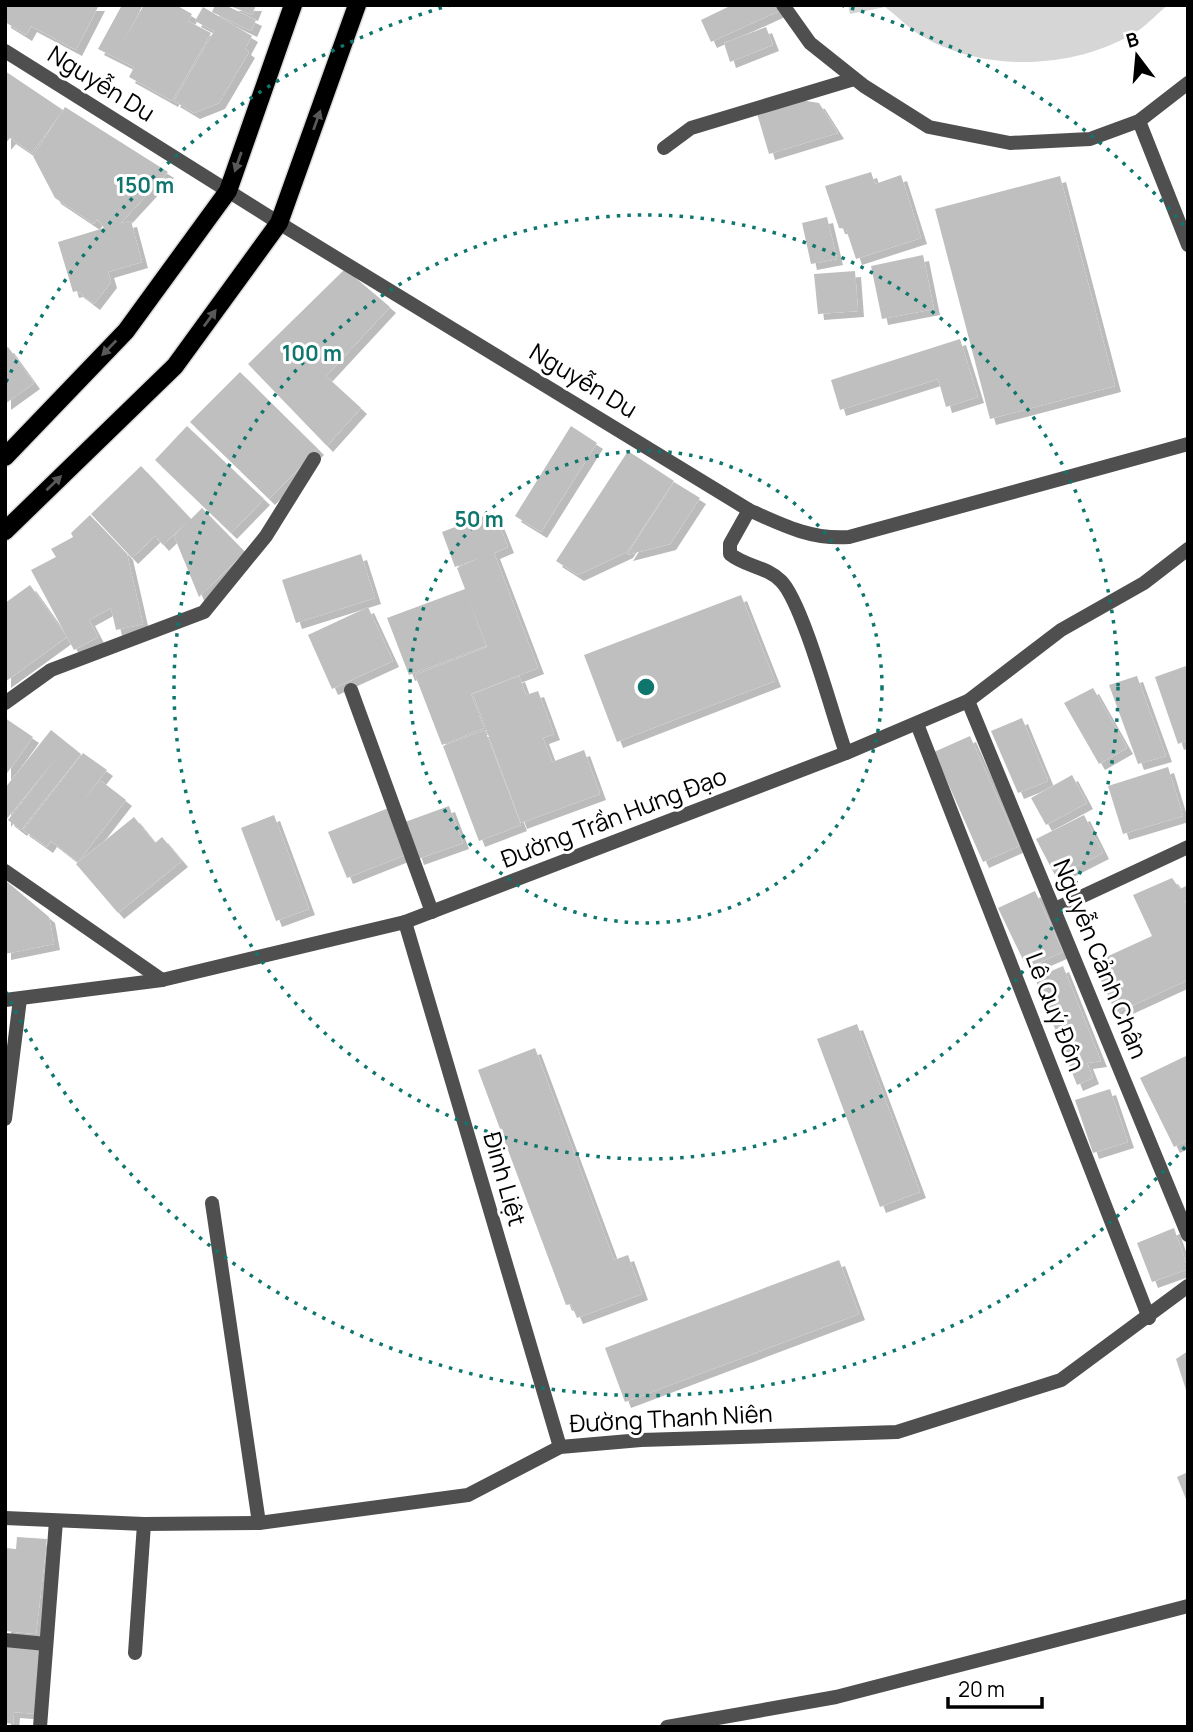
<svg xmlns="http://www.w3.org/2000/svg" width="1193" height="1732" font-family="Manrope,sans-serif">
	<defs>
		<filter id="shadow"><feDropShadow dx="6" dy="6" stdDeviation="0" flood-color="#0004"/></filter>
	</defs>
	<rect width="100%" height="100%" fill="#fff"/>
	<path fill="#d6d6d6" d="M848,5H1168C1158,13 1149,23 1139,30C1076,71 977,74 914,31C904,24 895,14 885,7L850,14Z"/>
	<g fill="#bfbfbf" filter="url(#shadow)">
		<path d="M5,5H99L76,50L31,26L26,35L5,22Z"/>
		<path d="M122,5H143L121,46L144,5H176L192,14L188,21L211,33L172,101L129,77L134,67L98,49Z"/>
		<path d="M215,5H225L256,20L251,31L212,12Z"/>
		<path d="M228,5H256L252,15Z"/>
		<path d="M732,5H776L779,11L711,42L701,20Z"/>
		<path d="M203,7L252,36L245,49L249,52L219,103L194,113L174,101L214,31L195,21Z"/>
		<path d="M766,27L773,45L730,62L724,43Z"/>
		<path d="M5,71L63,110L32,153L10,138L5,144Z"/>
		<path d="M794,99L819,103L838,133L769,154L756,110Z"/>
		<path d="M65,107L168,172L121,223L131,221L142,262L108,272L111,282L94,304L77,291L73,292L58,242L104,228L97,219L94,224L55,198L33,156Z"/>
		<path d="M871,172L875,184L901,175L921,238L856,259L846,229L839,228L825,186Z"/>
		<path d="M1060,176L1115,386L990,419L935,209Z"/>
		<path d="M827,217L837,259L811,264L802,223Z"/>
		<path d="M923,255L934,309L882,319L871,266Z"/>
		<path d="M345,269L390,307L326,376L361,408L327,446L248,364Z"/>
		<path d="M855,271L858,311L818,314L814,274Z"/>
		<path d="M960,339L978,397L946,407L938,379L840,410L831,380Z"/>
		<path d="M8,347L34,383L5,404V348Z"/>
		<path d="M240,372L318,449L269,499L190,422Z"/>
		<path d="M187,426L264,499L231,533L155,460Z"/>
		<path d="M571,426L597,443L541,532L515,516Z"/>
		<path d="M628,451L674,481L627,552L578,575L556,561Z"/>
		<path d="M141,466L191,519L202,508L245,552L199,597L174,536L188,521L163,545L155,536L132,558L91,514Z"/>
		<path d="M674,482L700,498L670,544L627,555Z"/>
		<path d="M494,512L508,547L494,553L538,668L471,694L484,728L442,745L415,675L487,647L467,595L486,646L409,675L387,618L465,589L457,568L479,558L455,567L442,532Z"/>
		<path d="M90,515L127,554L143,624L116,630L111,608L89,620L98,637L74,650L31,570L56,557L51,549L73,537L71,533Z"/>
		<path d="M361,554L375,598L296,623L282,580Z"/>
		<path d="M30,585L67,637L5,682V603Z"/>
		<path d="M741,595L775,681L617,742L584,655Z"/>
		<path d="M368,607L393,661L332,689L308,635Z"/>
		<path d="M1186,666L1188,740L1178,744L1155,677Z"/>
		<path d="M519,676L526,695L538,691L554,734L543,738L552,762L584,750L600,794L521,823L473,694Z"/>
		<path d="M1137,676L1166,756L1138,764L1109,685Z"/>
		<path d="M1093,688L1127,748L1099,764L1064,703Z"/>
		<path d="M5,718L33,737L5,776Z"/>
		<path d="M1022,718L1048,781L1018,793L991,731Z"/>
		<path d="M51,730L81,754L21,830L8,820L58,756L5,821V788Z"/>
		<path d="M485,730L521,825L479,841L443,746Z"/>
		<path d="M970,736L1019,846L983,862L934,752Z"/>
		<path d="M83,753L107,770L82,802L100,780L126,800L78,862L51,841L47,847L23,830Z"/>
		<path d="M1168,767L1183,816L1123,834L1108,786Z"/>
		<path d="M1072,775L1087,803L1046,825L1031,798Z"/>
		<path d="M449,806L463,843L418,859L405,822Z"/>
		<path d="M391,807L410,853L347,878L328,832Z"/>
		<path d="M274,815L309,909L276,921L241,828Z"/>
		<path d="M1084,815L1103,853L1056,877L1036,839Z"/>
		<path d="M134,817L155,843L162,837L182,861L118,913L76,864Z"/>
		<path d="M1172,878L1180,889L1188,885V905L1184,899L1188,908V980L1116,1013L1093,963L1152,936L1133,895Z"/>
		<path d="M5,880L49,917L54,944L5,954Z"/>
		<path d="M1035,891L1063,952L1027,968L998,908Z"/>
		<path d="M1063,966L1101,1061L1087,1063L1093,1078L1077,1085L1035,978Z"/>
		<path d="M857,1024L920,1192L880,1207L817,1039Z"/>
		<path d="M535,1048L614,1260L628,1255L642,1294L577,1318L571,1304L566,1305L478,1070Z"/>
		<path d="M1188,1055V1140L1174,1147L1140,1078Z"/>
		<path d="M1110,1089L1128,1142L1093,1153L1075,1100Z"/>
		<path d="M1174,1228L1188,1269L1152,1282L1137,1243Z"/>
		<path d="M839,1260L859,1314L625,1402L605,1348Z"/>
		<path d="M1188,1351V1393H1187L1176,1359Z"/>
		<path d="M1188,1472V1504L1177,1477Z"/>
		<path d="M17,1537L47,1539L36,1634L5,1631V1548L16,1549Z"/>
		<path d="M5,1644L44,1647L38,1714L14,1712L13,1724L5,1723Z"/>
	</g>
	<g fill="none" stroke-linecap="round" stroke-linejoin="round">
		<defs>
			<g id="primary">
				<path d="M5,457L126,331L228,191L293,5"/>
				<path d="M5,531L175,366L279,223L357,5"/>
			</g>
		</defs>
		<use href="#primary" stroke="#dbdbdb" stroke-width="21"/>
		<g stroke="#4f4f4f" stroke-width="14">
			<path d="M1139,121L1188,245"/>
			<path d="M664,148L691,128L854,79"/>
			<path d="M749,510L730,544V554C746,567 766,566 781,581C803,603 833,717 846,753"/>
			<path d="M351,690L432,912"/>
			<path d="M5,703L51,670L204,612L266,536L314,459"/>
			<path d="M212,1203L259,1523"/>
			<path d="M135,1653L144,1524"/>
		</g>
		<g stroke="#4f4f4f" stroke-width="14">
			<path d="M783,5L810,43L864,86L929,127L1010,143L1090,139L1139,121L1188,83"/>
			<path d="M5,51L279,223L749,510C782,525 812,540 849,537L1188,444"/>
			<path d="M968,701L1188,1235"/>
			<path d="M917,724L1149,1318"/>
			<path d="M5,871L162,980"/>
			<path d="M1055,909L1188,847"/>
			<path d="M405,922L560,1447"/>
			<path d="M5,1119L20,999"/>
			<path d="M5,1518L144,1524L259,1523L468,1495L560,1447L641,1440L897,1432L1061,1380L1188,1286"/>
			<path d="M5,1640L46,1644"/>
			<path d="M40,1727L56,1521"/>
			<path d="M667,1727L836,1697L1188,1606"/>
		</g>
		<path stroke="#4f4f4f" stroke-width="14" d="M5,1000L162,980L405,922L846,753L968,701L1061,630L1144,583L1188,549"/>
		<use href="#primary" stroke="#000" stroke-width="18"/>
	</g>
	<defs><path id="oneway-solid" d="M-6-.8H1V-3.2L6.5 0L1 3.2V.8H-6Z" transform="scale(1.75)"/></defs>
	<g fill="#595959">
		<use href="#oneway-solid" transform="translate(317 120) rotate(-70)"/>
		<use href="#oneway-solid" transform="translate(238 162) rotate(109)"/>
		<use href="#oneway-solid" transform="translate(210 318) rotate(-54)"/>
		<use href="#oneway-solid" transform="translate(109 348) rotate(134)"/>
		<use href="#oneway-solid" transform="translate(54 483) rotate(-44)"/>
	</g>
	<g fill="none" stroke="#0f766e" stroke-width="3.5" stroke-dasharray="3.5 7">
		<circle cx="646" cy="687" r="236"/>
		<circle cx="646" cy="687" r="472"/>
		<path d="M1185 1147A709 709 0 0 1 6 992M6 382A709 709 0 0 1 451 5M841 5A709 709 0 0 1 1185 227"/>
	</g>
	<g text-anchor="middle" stroke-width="6" stroke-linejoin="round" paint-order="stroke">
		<g font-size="24" fill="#000" stroke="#fff">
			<text transform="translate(101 84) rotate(32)" y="8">Nguyễn Du</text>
			<text transform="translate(583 381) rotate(31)" y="8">Nguyễn Du</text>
			<text transform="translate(614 818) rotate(-21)" y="8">Đường Trần Hưng Đạo</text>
			<text transform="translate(1100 959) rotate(68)" y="8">Nguyễn Cảnh Chân</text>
			<text transform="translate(1055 1012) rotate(69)" y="8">Lê Quý Đôn</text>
			<text transform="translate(504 1179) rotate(74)" y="8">Đinh Liệt</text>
			<text transform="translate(671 1419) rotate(-3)" y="8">Đường Thanh Niên</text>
		</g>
	</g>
	<circle cx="646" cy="687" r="10" fill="#0f766e" stroke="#fff" stroke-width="3.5"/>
	<g font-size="21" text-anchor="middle" font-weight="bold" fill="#0f766e" stroke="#fff" stroke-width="6" stroke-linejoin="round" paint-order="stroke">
		<text x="145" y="193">150 m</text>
		<text x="312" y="361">100 m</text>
		<text x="479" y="527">50 m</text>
	</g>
	<rect width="1193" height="1732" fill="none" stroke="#000000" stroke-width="14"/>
	<g transform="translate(1137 56) rotate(344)" stroke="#ffffff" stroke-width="5" paint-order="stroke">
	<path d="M0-5L12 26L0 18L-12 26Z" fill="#000000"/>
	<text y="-10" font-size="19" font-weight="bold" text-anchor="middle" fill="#000000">B</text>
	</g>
	<path d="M948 1697v10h94v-10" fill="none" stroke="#000000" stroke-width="3.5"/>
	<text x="958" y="1697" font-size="21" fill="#000000" stroke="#ffffff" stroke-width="5" paint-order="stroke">20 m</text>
</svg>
